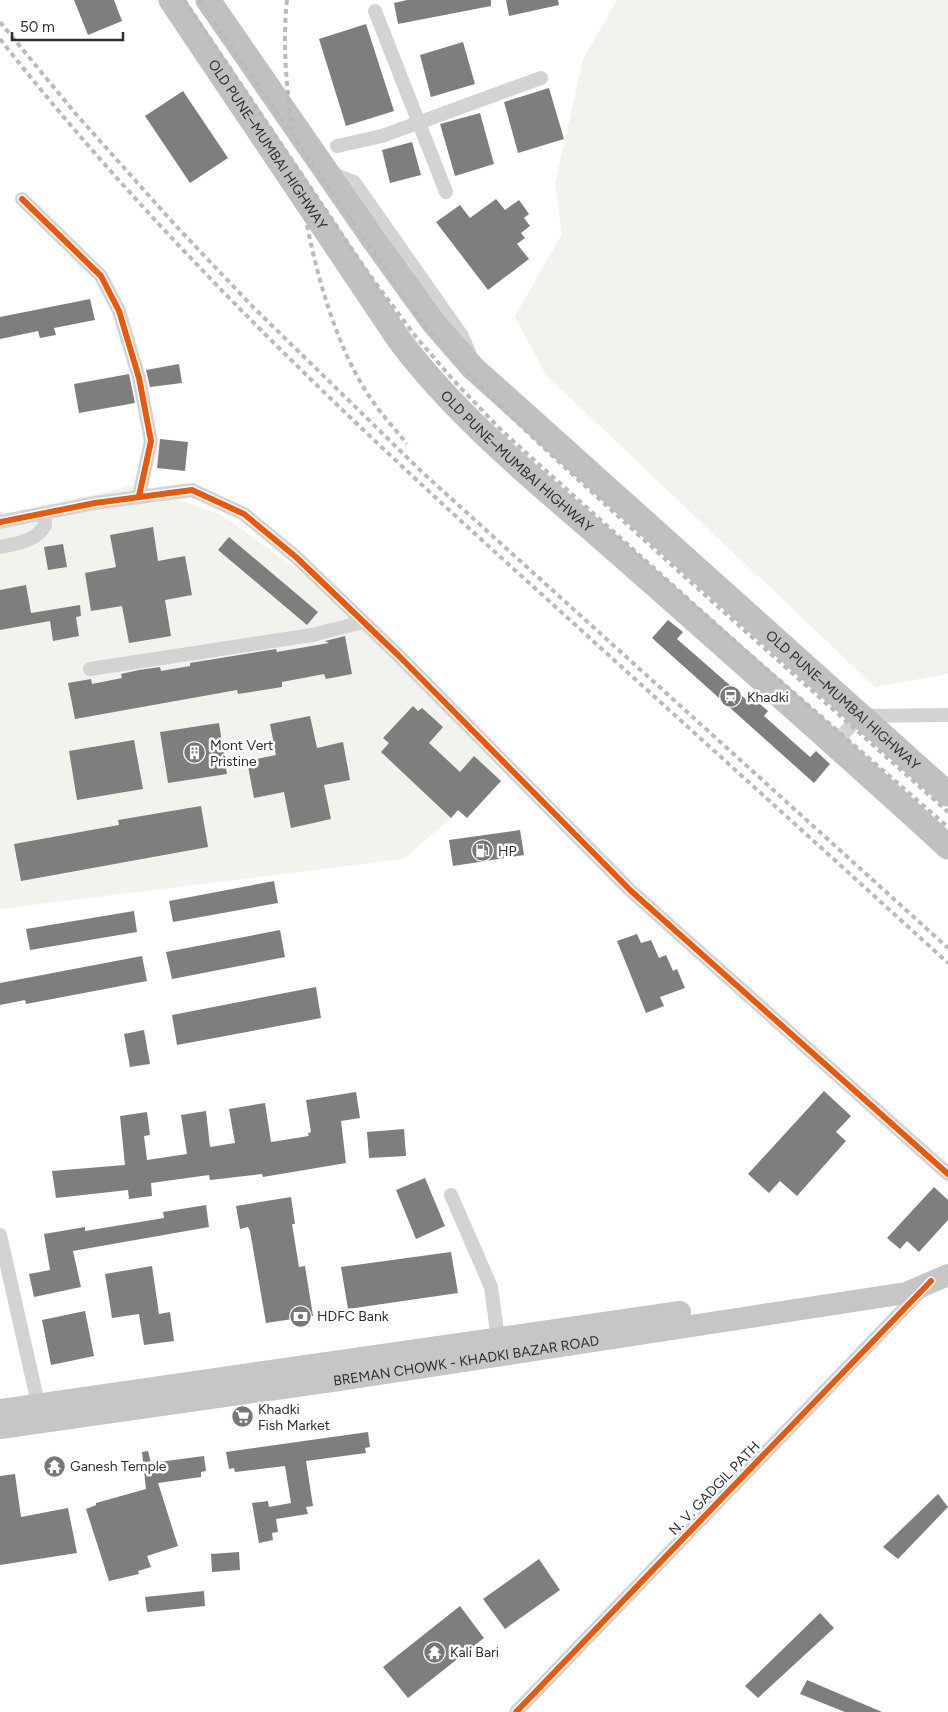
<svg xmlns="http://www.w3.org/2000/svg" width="948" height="1712" font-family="Figtree,sans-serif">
	<rect width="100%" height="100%" fill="#fff"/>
	<g fill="#f0f4ec">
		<path d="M617,0H948V674L875,687L546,375L515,317L562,234L555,184L583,59Z"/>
		<path d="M136,485L222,515L352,610L503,774L403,859L0,909V515Z"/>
	</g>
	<g fill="#7e7e7e">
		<path d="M74,0H114L122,21L88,35Z"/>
		<path d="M407,0H491V6L398,24L394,3Z"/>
		<path d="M506,0H558L559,5L509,16Z"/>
		<path d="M366,24L394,111L346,126L319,39Z"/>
		<path d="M463,42L475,84L431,97L420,55Z"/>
		<path d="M549,88L564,139L518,153L504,102Z"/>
		<path d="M183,91L228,158L190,183L145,116Z"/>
		<path d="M480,113L494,164L455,176L440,124Z"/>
		<path d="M412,142L421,175L390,183L382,150Z"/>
		<path d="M496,199L505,210L519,200L529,214L524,218L530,226L521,233L525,238L517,244L529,259L488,290L436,222L460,205L470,218Z"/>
		<path d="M90,299L95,320L54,328L56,335L40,338L38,331L0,339V317Z"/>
		<path d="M179,364L182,383L150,387L146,370Z"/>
		<path d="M129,374L135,403L79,413L74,384Z"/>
		<path d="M160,439L188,442L185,471L157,468Z"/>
		<path d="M153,527L158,561L185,556L192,595L165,600L171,636L129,643L122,606L91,611L85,573L116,567L110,535Z"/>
		<path d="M229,537L318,612L307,625L218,550Z"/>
		<path d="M63,544L67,567L48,570L44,547Z"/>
		<path d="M26,585L31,613L80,605L81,616L76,617L79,636L53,641L50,621L0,630V590Z"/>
		<path d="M668,620L683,632L677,639L749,702L753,698L768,711L764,716L810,757L816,751L830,764L814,783L652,638Z"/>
		<path d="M345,636L352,674L326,679L324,674L282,682V687L238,694L237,690L75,719L68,683L91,679L92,684L122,678L121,674L139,670L160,667L161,671L190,666V663L276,649L277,652L329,643L325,641Z"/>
		<path d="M413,706L418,711L422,708L443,727L429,743L460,772L474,756L501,781L467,818L458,810L451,818L381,752L389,743L383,738Z"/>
		<path d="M310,716L317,748L343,742L350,780L324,785L331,819L291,828L284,792L254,798L247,761L276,755L270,724Z"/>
		<path d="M219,723L227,774L168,783L160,732Z"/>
		<path d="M134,740L143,789L77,800L69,751Z"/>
		<path d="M201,806L208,847L21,881L14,844L119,825L118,820Z"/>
		<path d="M520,830L524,855L453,866L449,840Z"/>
		<path d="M274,881L278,903L173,922L169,901Z"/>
		<path d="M134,911L137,932L30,950L26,929Z"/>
		<path d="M280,930L285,957L172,979L166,952Z"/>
		<path d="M637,934L641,943L651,940L659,958L666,955L673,971L677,969L685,988L660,997L664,1006L646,1013L617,941Z"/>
		<path d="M142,956L147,981L26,1004L25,1000L0,1005V983Z"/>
		<path d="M316,987L321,1018L177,1045L172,1015Z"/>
		<path d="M144,1030L150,1064L130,1067L124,1034Z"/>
		<path d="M824,1091L851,1116L836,1132L846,1141L797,1196L780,1181L769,1193L748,1174Z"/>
		<path d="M356,1092L360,1118L341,1121L346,1163L263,1177L262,1174L210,1180L209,1175L151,1183L152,1196L129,1199L128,1190L56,1198L52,1171L125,1165L120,1116L147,1112L150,1135L144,1136L147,1160L187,1154L181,1115L206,1111L210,1147L235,1143L229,1109L265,1103L271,1142L309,1136L308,1133L311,1132L306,1100Z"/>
		<path d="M404,1129L406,1156L369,1158L367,1132Z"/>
		<path d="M425,1178L445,1226L416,1239L396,1190Z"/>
		<path d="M934,1187L948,1200V1220L919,1252L907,1241L900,1249L887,1238Z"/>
		<path d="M291,1197L295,1224H292L299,1267L305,1266L313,1316L266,1323L250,1231L248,1227L240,1229L236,1206Z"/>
		<path d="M206,1205L209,1227L73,1251L81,1287L34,1297L29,1274L50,1270L44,1234L85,1227V1231L164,1218L163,1212Z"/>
		<path d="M451,1252L458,1293L348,1309L341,1267Z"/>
		<path d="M152,1266L159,1314L170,1312L174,1341L144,1345L139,1314L112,1318L105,1274Z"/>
		<path d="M85,1311L94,1356L51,1365L42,1320Z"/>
		<path d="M368,1432L370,1447L365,1448L366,1453L306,1461L313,1506L306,1507L308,1514L276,1519L278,1532L272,1533L273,1540L259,1543L252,1503L268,1501L269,1507L291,1503L285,1466L235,1472L234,1468L229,1469L226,1452Z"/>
		<path d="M148,1451L151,1463L204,1456L206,1471L201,1472V1477L158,1483L178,1546L147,1556L151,1567L138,1571L139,1574L109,1581L86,1509L96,1505V1503L146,1489L142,1452Z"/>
		<path d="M15,1474L21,1517L68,1508L77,1553L0,1565V1476Z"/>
		<path d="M938,1494L948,1507L898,1559L883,1547Z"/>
		<path d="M239,1552L240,1570L212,1572L211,1554Z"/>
		<path d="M539,1559L560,1590L505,1629L483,1599Z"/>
		<path d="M204,1591L205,1606L147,1612L145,1597Z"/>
		<path d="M460,1606L484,1638L408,1698L383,1667Z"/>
		<path d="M820,1613L834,1628L758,1698L745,1686Z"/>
		<path d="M807,1680L882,1712H845L800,1694Z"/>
	</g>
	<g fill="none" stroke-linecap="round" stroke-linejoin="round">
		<g stroke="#d3d3d3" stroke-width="14">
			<path d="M375,11L446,192"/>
			<path d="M337,146L382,136L541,78"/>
			<path d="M330,173L354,182L462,336L469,352"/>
			<path d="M22,199L101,276L119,311L139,378L151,441L139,496"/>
			<path d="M0,522L95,503L192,490L244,514L296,557L398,655L631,891L948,1174"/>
			<path d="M0,547C16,544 37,541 45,525L44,513"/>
			<path d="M90,669L312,635L363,622"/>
			<path d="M835,743L860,716L948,715"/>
			<path d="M451,1195L491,1287L498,1339"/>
			<path d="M0,1235L40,1412"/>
			<path d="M516,1712L921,1291"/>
		</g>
		<g stroke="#c6c6c6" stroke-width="22">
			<path d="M0,1410L680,1312"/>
			<path id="s1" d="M0,1428L339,1380L906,1293L948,1275"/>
		</g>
		<g stroke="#c0c0c0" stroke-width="25">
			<path id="s2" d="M171,0L400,341C462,423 545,488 622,556C731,652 840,748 948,847"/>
			<path id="s3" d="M208,0L373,239L433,322L473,368L948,794"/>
		</g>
		<g stroke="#bababa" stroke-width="4" stroke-dasharray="5 4" stroke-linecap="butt">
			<path d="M184,0L368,273L416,337L456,383L502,431L739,645L948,827"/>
			<path d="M199,0L421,321C485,396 558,461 630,527C735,623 842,717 948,812"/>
			<path d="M287,0C282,46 287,90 293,135"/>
			<path d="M0,22L75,113L177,227L252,306L423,473L948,948"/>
			<path d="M0,39C162,245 354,425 548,600C681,721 815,842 948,963"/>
			<path d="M298,172C308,244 330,339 371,399C382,415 395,429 407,444"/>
		</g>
		<defs>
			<g id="cycleway">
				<path d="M22,199L101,276L119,311L139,378L151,441L139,496"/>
				<path d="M0,522L95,503L192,490L244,514L296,557L398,655L631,891L948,1174"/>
				<path d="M516,1712L931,1281"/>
			</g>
		</defs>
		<use href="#cycleway" stroke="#fff" stroke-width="9"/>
		<use href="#cycleway" stroke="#e8590c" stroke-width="6"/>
	</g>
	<defs>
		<symbol id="station-disc" viewBox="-11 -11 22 22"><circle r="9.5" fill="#777" stroke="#fff"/><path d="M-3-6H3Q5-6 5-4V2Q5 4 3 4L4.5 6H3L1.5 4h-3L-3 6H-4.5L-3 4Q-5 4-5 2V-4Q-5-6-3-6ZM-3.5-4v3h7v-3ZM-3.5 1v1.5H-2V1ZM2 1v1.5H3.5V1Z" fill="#fff"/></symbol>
		<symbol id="building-disc" viewBox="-11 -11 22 22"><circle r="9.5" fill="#777" stroke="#fff"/><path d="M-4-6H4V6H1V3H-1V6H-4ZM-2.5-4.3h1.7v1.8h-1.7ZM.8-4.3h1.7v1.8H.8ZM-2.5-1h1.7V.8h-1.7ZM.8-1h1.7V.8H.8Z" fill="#fff"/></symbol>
		<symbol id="fuel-disc" viewBox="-11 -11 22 22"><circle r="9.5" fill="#777" stroke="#fff"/><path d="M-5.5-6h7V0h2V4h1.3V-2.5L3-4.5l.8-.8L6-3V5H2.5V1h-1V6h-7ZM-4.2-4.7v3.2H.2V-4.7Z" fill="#fff"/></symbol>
		<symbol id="bank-disc" viewBox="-11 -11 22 22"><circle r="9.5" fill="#777" stroke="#fff"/><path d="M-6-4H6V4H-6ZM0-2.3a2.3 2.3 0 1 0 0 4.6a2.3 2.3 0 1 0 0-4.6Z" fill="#fff"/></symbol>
		<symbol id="supermarket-disc" viewBox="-11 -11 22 22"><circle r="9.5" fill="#777" stroke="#fff"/><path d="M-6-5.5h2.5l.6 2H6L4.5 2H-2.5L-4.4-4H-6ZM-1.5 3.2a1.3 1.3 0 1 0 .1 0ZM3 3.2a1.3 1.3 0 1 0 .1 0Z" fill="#fff"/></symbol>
		<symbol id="temple-disc" viewBox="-11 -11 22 22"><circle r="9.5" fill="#777" stroke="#fff"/><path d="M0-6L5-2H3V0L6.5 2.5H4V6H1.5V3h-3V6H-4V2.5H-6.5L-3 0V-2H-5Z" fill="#fff"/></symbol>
	</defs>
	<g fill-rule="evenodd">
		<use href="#station-disc" x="718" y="684" width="25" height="25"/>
		<use href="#building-disc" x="182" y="740" width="25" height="25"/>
		<use href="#fuel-disc" x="470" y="838" width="25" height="25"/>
		<use href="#bank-disc" x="288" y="1304" width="25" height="25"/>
		<use href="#supermarket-disc" x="230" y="1404" width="25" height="25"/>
		<use href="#temple-disc" x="42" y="1454" width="25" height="25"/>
		<use href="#temple-disc" x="422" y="1640" width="25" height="25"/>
	</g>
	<g text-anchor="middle" stroke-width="5" stroke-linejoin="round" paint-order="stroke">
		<g font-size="14" fill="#2e2e2e" stroke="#fff">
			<text dy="5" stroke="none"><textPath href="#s2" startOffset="174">OLD PUNE–MUMBAI HIGHWAY</textPath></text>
			<text dy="5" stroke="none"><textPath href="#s2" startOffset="579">OLD PUNE–MUMBAI HIGHWAY</textPath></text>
			<text dy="5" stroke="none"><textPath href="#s3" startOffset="951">OLD PUNE–MUMBAI HIGHWAY</textPath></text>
			<text dy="5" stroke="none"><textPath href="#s1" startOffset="471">BREMAN CHOWK - KHADKI BAZAR ROAD</textPath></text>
			<text transform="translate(714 1488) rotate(-46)" y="5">N. V. GADGIL PATH</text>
		</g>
		<g font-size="14" fill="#2e2e2e" stroke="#fff" text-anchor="start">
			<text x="747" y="702">Khadki</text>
			<text x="210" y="750">Mont Vert<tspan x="210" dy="16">Pristine</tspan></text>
			<text x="498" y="856">HP</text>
			<text x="317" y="1321">HDFC Bank</text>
			<text x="258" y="1414">Khadki<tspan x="258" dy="16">Fish Market</tspan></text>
			<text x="70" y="1471">Ganesh Temple</text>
			<text x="450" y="1657">Kali Bari</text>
		</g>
	</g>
	<path d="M12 32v8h111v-8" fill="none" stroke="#2e2e2e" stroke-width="2.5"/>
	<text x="20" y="32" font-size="15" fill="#2e2e2e" stroke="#ffffff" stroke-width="4" paint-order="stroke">50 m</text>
</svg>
